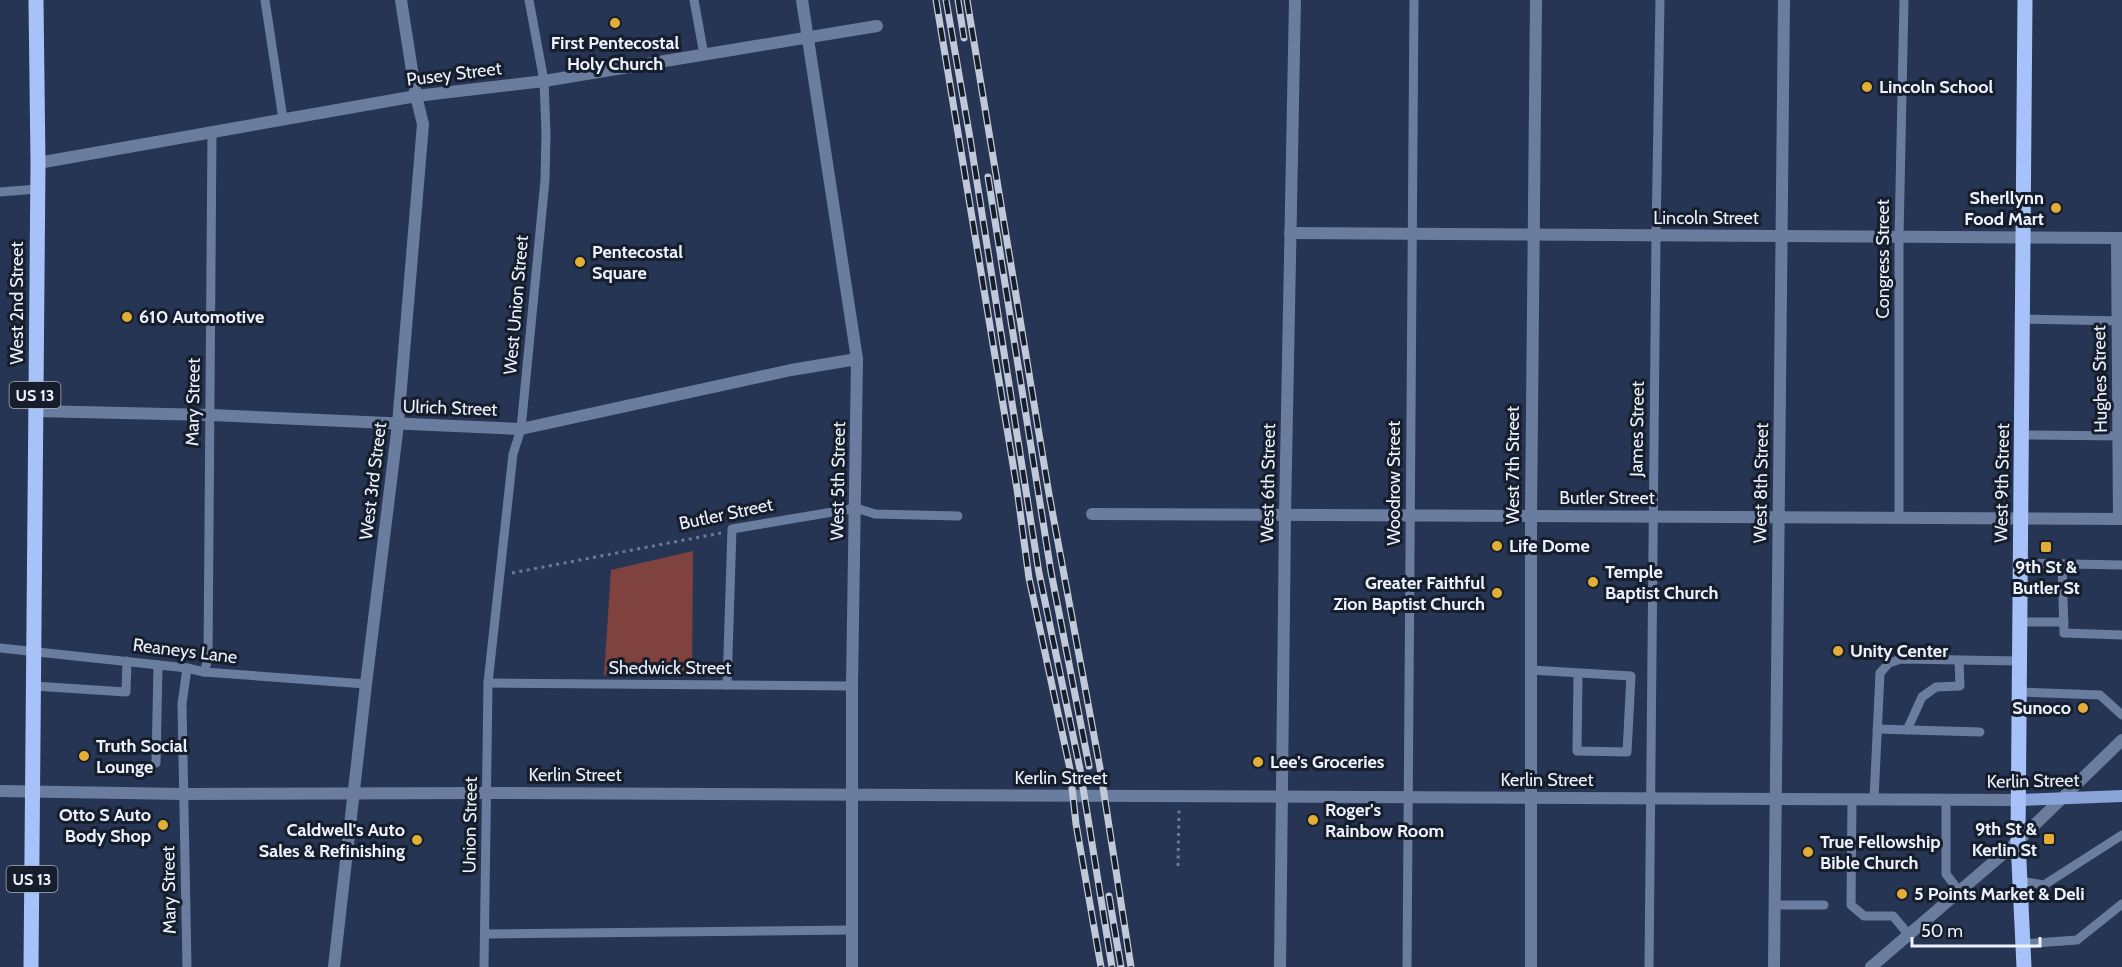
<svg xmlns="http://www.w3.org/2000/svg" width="2122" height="967" font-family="Cabin,sans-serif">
	<rect width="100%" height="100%" fill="#263554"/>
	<path fill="#80423f" d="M693,551L692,675H604L611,570Z"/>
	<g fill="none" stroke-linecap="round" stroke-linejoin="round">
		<g stroke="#6e7a92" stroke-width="3" stroke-dasharray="3 4.5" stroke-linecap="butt">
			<path d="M512,573L721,533"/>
			<path d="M1178,866L1179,810"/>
		</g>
		<g stroke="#6b7d9e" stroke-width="9">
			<path d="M265,0L283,119"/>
			<path d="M694,0L704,55"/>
			<path d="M0,192L37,189"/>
			<path d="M2023,319L2122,321"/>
			<path d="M2022,435L2122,436"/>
			<path d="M1899,518V237L1904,0"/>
			<path d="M2021,563L2122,565"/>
			<path d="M2062,564L2064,633L2122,635"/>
			<path d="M2020,622H2064"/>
			<path d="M0,648L187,668L204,672L366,684"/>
			<path d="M187,668L182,704L187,967"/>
			<path d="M1531,670L1631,676L1627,752L1577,751L1578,673"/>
			<path d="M204,672L208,659L212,132"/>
			<path d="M488,683L852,686"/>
			<path d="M727,685L732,529L856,508L875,514L958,516"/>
			<path d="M34,686L126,692L127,661"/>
			<path d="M2020,692L2100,695L2122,715"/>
			<path d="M1877,729L1980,732"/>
			<path d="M1907,730L1922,697L1936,687L1960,686L1959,660"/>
			<path d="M156,763L158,665"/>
			<path d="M1852,799L1851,905L1864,916H1893L1909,935"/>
			<path d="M1874,799L1880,673L1889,663L1901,659L2020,661"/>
			<path d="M1946,799V874L1959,891"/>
			<path d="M2019,881L2044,885L2122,835"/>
			<path d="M1775,905H1824"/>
			<path d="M485,934L852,930"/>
			<path d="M2023,944L2077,940L2122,904"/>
			<path d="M484,967L488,683L513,454L521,429L545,180L546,133L544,81L529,0"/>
			<path d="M1407,967L1414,0"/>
			<path d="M1649,967L1656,236L1660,0"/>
		</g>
		<g stroke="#6b7d9e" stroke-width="12">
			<path d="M802,0L857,359L852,686V967"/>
			<path d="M38,163L416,96L544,81L877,26"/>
			<path d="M1290,233L2122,238"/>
			<path d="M2117,238L2119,519"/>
			<path d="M35,411L211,415L521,429L791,370L857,359"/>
			<path d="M1092,514L2122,519"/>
			<path d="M0,791L184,794L487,793L2019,800"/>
			<path d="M334,967L366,684L398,424L423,124L416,96L401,0"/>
			<path d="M1280,967L1285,515L1295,0"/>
			<path d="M1531,967V516L1536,0"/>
			<path d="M1774,967L1784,0"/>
			<path d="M1871,967L2018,841L2122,740"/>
		</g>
		<path stroke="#89a4d9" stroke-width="12" d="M2019,800L2122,796"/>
		<g stroke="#a6c2f9" stroke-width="15">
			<path d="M31,967L38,163L36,0"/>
			<path d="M2024,967L2018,841L2025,0"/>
		</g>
		<defs>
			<g id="rail">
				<path d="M936,0L1017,489L1029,578L1070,769L1076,824L1101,967"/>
				<path d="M946,0L970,138L1039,573L1080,769L1112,967"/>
				<path d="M958,0L964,38"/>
				<path d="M967,0L1049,494L1100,768L1131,967"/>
				<path d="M988,177L1051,572L1089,766"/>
				<path d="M1109,896L1121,967"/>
			</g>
		</defs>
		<use href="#rail" stroke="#c1c9d9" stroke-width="7"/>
		<use href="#rail" stroke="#161d2b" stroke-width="4.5" stroke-dasharray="14" stroke-linecap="butt"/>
	</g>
	<g fill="#e3ae35" stroke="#161d2b" stroke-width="2">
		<circle cx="615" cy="23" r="6"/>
		<circle cx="1867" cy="87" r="6"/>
		<circle cx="2056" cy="208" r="6"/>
		<circle cx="580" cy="262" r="6"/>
		<circle cx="127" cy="317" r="6"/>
		<circle cx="1497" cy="546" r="6"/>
		<rect x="2040" y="541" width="12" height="12" rx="3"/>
		<circle cx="1593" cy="582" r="6"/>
		<circle cx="1497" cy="593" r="6"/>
		<circle cx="1838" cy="651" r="6"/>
		<circle cx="2083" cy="708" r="6"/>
		<circle cx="84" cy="756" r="6"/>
		<circle cx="1258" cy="762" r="6"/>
		<circle cx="1313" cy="820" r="6"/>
		<circle cx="163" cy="825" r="6"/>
		<rect x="2043" y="833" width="12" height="12" rx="3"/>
		<circle cx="417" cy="840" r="6"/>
		<circle cx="1808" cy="852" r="6"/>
		<circle cx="1902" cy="894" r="6"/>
	</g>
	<g text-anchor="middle" stroke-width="6" stroke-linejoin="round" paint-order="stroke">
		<g fill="#161d2b" stroke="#abb1be" stroke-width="1.5">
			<rect x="9.5" y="382" width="51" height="26" rx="4.5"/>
			<rect x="6.5" y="866" width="51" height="26" rx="4.5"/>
		</g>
		<g font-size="16" font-weight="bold" fill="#ebf1fd">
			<text x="35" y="401">US 13</text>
			<text x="32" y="885">US 13</text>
		</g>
		<g font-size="18" font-weight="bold" fill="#ebf1fd" stroke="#161d2b" text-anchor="start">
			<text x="615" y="49" text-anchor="middle">First Pentecostal<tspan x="615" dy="21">Holy Church</tspan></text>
			<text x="1879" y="93">Lincoln School</text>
			<text x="2044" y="204" text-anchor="end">Sherllynn<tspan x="2044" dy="21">Food Mart</tspan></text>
			<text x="592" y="258">Pentecostal<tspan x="592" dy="21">Square</tspan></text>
			<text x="139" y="323">610 Automotive</text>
			<text x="1509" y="552">Life Dome</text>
			<text x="2046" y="573" text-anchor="middle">9th St &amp;<tspan x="2046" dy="21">Butler St</tspan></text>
			<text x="1605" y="578">Temple<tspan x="1605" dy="21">Baptist Church</tspan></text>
			<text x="1485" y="589" text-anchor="end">Greater Faithful<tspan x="1485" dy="21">Zion Baptist Church</tspan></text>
			<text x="1850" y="657">Unity Center</text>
			<text x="2071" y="714" text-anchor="end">Sunoco</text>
			<text x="96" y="752">Truth Social<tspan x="96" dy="21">Lounge</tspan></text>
			<text x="1270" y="768">Lee's Groceries</text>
			<text x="1325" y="816">Roger's<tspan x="1325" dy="21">Rainbow Room</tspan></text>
			<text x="151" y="821" text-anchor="end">Otto S Auto<tspan x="151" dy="21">Body Shop</tspan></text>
			<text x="2037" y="835" text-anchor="end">9th St &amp;<tspan x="2037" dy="21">Kerlin St</tspan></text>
			<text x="405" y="836" text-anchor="end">Caldwell's Auto<tspan x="405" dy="21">Sales &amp; Refinishing</tspan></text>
			<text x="1820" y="848">True Fellowship<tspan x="1820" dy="21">Bible Church</tspan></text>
			<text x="1914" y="900">5 Points Market &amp; Deli</text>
		</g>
		<g font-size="18" fill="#ebf1fd" stroke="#161d2b">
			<text transform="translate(454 74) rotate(-7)" y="6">Pusey Street</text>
			<text x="1706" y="224">Lincoln Street</text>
			<text transform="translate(1883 259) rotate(-90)" y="6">Congress Street</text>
			<text transform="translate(17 303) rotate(-90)" y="6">West 2nd Street</text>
			<text transform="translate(516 305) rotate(-85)" y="6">West Union Street</text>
			<text transform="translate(2100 379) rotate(-91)" y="6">Hughes Street</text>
			<text transform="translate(193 402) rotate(-89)" y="6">Mary Street</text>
			<text transform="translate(450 408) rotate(2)" y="6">Ulrich Street</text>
			<text transform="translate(1637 429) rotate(-89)" y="6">James Street</text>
			<text transform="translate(1513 465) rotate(-90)" y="6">West 7th Street</text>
			<text transform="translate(373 481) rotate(-83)" y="6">West 3rd Street</text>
			<text transform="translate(838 481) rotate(-89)" y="6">West 5th Street</text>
			<text transform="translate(1268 483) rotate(-89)" y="6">West 6th Street</text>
			<text transform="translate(1394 483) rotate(-90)" y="6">Woodrow Street</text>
			<text transform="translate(1761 483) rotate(-89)" y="6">West 8th Street</text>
			<text transform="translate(2002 483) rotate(-89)" y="6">West 9th Street</text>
			<text x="1607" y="504">Butler Street</text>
			<text transform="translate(726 514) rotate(-12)" y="6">Butler Street</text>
			<text transform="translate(185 651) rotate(7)" y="6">Reaneys Lane</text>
			<text x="670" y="674">Shedwick Street</text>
			<text x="575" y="781">Kerlin Street</text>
			<text x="1061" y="784">Kerlin Street</text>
			<text x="1547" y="786">Kerlin Street</text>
			<text transform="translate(2033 781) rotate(-1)" y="6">Kerlin Street</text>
			<text transform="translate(470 825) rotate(-89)" y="6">Union Street</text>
			<text transform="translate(169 890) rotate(-91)" y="6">Mary Street</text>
		</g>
	</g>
	<path d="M1912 937v9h128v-9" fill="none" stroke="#ebf1fd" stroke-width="3"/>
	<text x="1921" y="937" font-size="18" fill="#ebf1fd" stroke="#161d2b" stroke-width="4.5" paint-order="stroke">50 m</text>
</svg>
